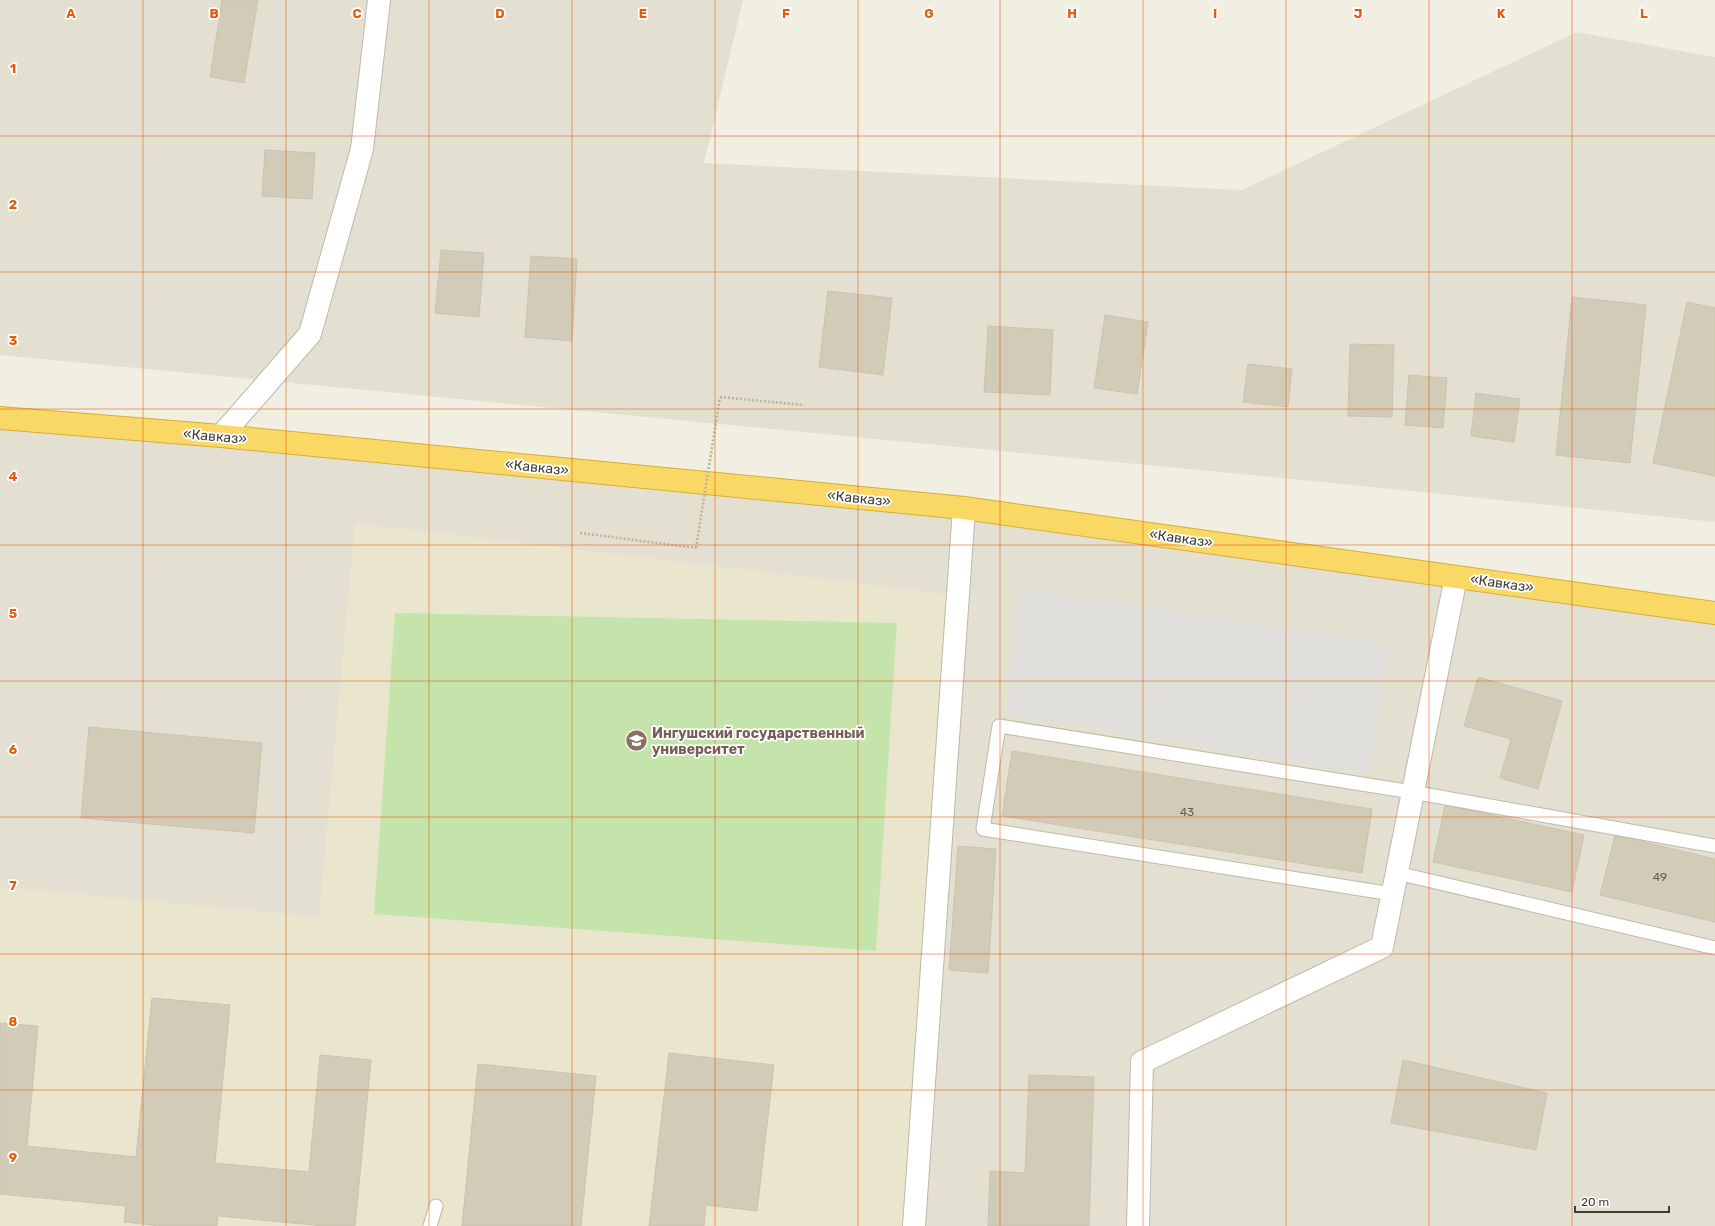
<svg xmlns="http://www.w3.org/2000/svg" width="1715" height="1226" font-family="Rubik,sans-serif">
	<rect width="100%" height="100%" fill="#f1eee2"/>
	<g fill="#e4e0d1">
		<path d="M0,0H743L704,163L1242,190L1577,32L1715,57V522L1313,481L0,355Z"/>
		<path d="M0,418L964,508L1715,613V1226H0Z"/>
	</g>
	<path fill="#eae5cd" d="M355,523L947,594L906,1226H0V887L319,917Z"/>
	<path fill="#c4e4ac" d="M395,613L897,623L876,951L374,914Z"/>
	<path fill="#e1dfdb" d="M1021,588L1390,645L1368,774L1005,713Z"/>
	<g fill="#d2cbb8" stroke="#ccc3ac">
		<path d="M222,0H258L244,83L210,77Z"/>
		<path d="M265,150L315,153L312,199L262,196Z"/>
		<path d="M441,250L484,253L479,317L435,313Z"/>
		<path d="M531,256L577,259L572,341L525,337Z"/>
		<path d="M828,291L892,298L883,375L819,367Z"/>
		<path d="M1572,297L1646,305L1630,463L1556,455Z"/>
		<path d="M1687,302L1715,308V476L1653,463Z"/>
		<path d="M1105,315L1148,322L1137,394L1094,388Z"/>
		<path d="M988,326L1053,330L1050,395L984,392Z"/>
		<path d="M1350,344L1394,345L1392,417L1348,416Z"/>
		<path d="M1248,364L1292,369L1288,407L1243,402Z"/>
		<path d="M1409,375L1447,378L1443,428L1405,425Z"/>
		<path d="M1476,393L1520,399L1514,442L1471,436Z"/>
		<path d="M1478,677L1562,701L1538,789L1500,778L1511,739L1464,726Z"/>
		<path d="M89,727L262,743L254,833L81,818Z"/>
		<path d="M1012,751L1372,809L1362,873L1002,816Z"/>
		<path d="M1445,805L1584,835L1572,892L1433,862Z"/>
		<path d="M1615,835L1715,859V922L1600,895Z"/>
		<path d="M958,846L996,849L988,973L949,970Z"/>
		<path d="M152,998L230,1005L215,1163L309,1172L320,1055L371,1060L355,1226H324L218,1216L217,1226H160L124,1222L126,1206L0,1194V1023L38,1026L27,1146L136,1157Z"/>
		<path d="M669,1053L774,1065L757,1211L706,1205L704,1226H649Z"/>
		<path d="M1403,1060L1547,1093L1536,1150L1391,1123Z"/>
		<path d="M478,1064L596,1076L581,1226H462Z"/>
		<path d="M1029,1075L1094,1077L1089,1226H988L990,1171L1025,1173Z"/>
	</g>
	<g fill="none" stroke-linecap="round" stroke-linejoin="round">
		<defs>
			<g id="lane">
				<path d="M1397,873L1715,948"/>
				<path d="M1392,894L983,829L999,726L1412,792L1715,846"/>
				<path d="M430,1226L436,1206"/>
			</g>
			<g id="street">
				<path d="M221,436L310,334L362,149L379,0"/>
				<path d="M914,1226L964,508"/>
				<path d="M1138,1226L1142,1062L1382,947L1456,577"/>
			</g>
			<path id="highway" d="M0,418L221,436L964,508L1715,613"/>
		</defs>
		<use href="#lane" stroke="#beb9a9" stroke-width="15"/>
		<use href="#street" stroke="#beb9a9" stroke-width="24"/>
		<use href="#highway" stroke="#d7ae36" stroke-width="24"/>
		<g stroke="#bdb497" stroke-width="2.5" stroke-dasharray="2 2" stroke-linecap="butt">
			<path d="M720,397L804,405"/>
			<path d="M580,533L696,548"/>
		</g>
		<use href="#lane" stroke="#fff" stroke-width="13"/>
		<use href="#street" stroke="#fff" stroke-width="22"/>
		<use href="#highway" stroke="#f9d866" stroke-width="22"/>
		<path stroke="#bdb497" stroke-width="2.5" stroke-dasharray="2 2" stroke-linecap="butt" d="M696,548L720,397"/>
	</g>
	<path fill="none" stroke="#e8590c" stroke-width="1" stroke-opacity="0.55" d="M143,0V1226M286,0V1226M429,0V1226M572,0V1226M715,0V1226M858,0V1226M1000,0V1226M1143,0V1226M1286,0V1226M1429,0V1226M1572,0V1226M0,136H1715M0,272H1715M0,409H1715M0,545H1715M0,681H1715M0,817H1715M0,954H1715M0,1090H1715"/>
	<defs>
		<symbol id="university-disc" viewBox="-11 -11 22 22"><circle r="9.5" fill="#8d6e63" stroke="#fff"/><path d="M0-5L7-2L0 1L-7-2ZM-4 1L0 2.5L4 1V4Q0 6-4 4Z" fill="#fff"/></symbol>
	</defs>
	<g fill-rule="evenodd">
		<use href="#university-disc" x="624" y="728" width="25" height="25"/>
	</g>
	<g text-anchor="middle" stroke-width="3.5" stroke-linejoin="round" paint-order="stroke">
		<g font-size="12" fill="#666154">
			<text x="1187" y="816">43</text>
			<text x="1660" y="881">49</text>
		</g>
		<g font-size="14" fill="#423e33" stroke="#fff">
			<text transform="translate(215 436) rotate(5)" y="5">«Кавказ»</text>
			<text transform="translate(537 467) rotate(6)" y="5">«Кавказ»</text>
			<text transform="translate(859 498) rotate(6)" y="5">«Кавказ»</text>
			<text transform="translate(1181 538) rotate(8)" y="5">«Кавказ»</text>
			<text transform="translate(1502 583) rotate(8)" y="5">«Кавказ»</text>
		</g>
		<g font-size="14" font-weight="bold" fill="#785e54" stroke="#fff" text-anchor="start">
			<text x="652" y="738">Ингушский государственный<tspan x="652" dy="16">университет</tspan></text>
		</g>
	</g>
	<g font-size="13" text-anchor="middle" font-weight="bold" fill="#e8590c" stroke="#fff" stroke-width="3.5" stroke-linejoin="round" paint-order="stroke">
		<text x="71" y="18">A</text>
		<text x="214" y="18">B</text>
		<text x="357" y="18">C</text>
		<text x="500" y="18">D</text>
		<text x="643" y="18">E</text>
		<text x="786" y="18">F</text>
		<text x="929" y="18">G</text>
		<text x="1072" y="18">H</text>
		<text x="1215" y="18">I</text>
		<text x="1358" y="18">J</text>
		<text x="1501" y="18">K</text>
		<text x="1644" y="18">L</text>
		<text x="13" y="73">1</text>
		<text x="13" y="209">2</text>
		<text x="13" y="345">3</text>
		<text x="13" y="481">4</text>
		<text x="13" y="618">5</text>
		<text x="13" y="754">6</text>
		<text x="13" y="890">7</text>
		<text x="13" y="1026">8</text>
		<text x="13" y="1162">9</text>
	</g>
	<path d="M1575 1206v6h94v-6" fill="none" stroke="#423e33" stroke-width="2"/>
	<text x="1581" y="1206" font-size="12" fill="#423e33" stroke="#ffffff" stroke-width="3" paint-order="stroke">20 m</text>
</svg>
